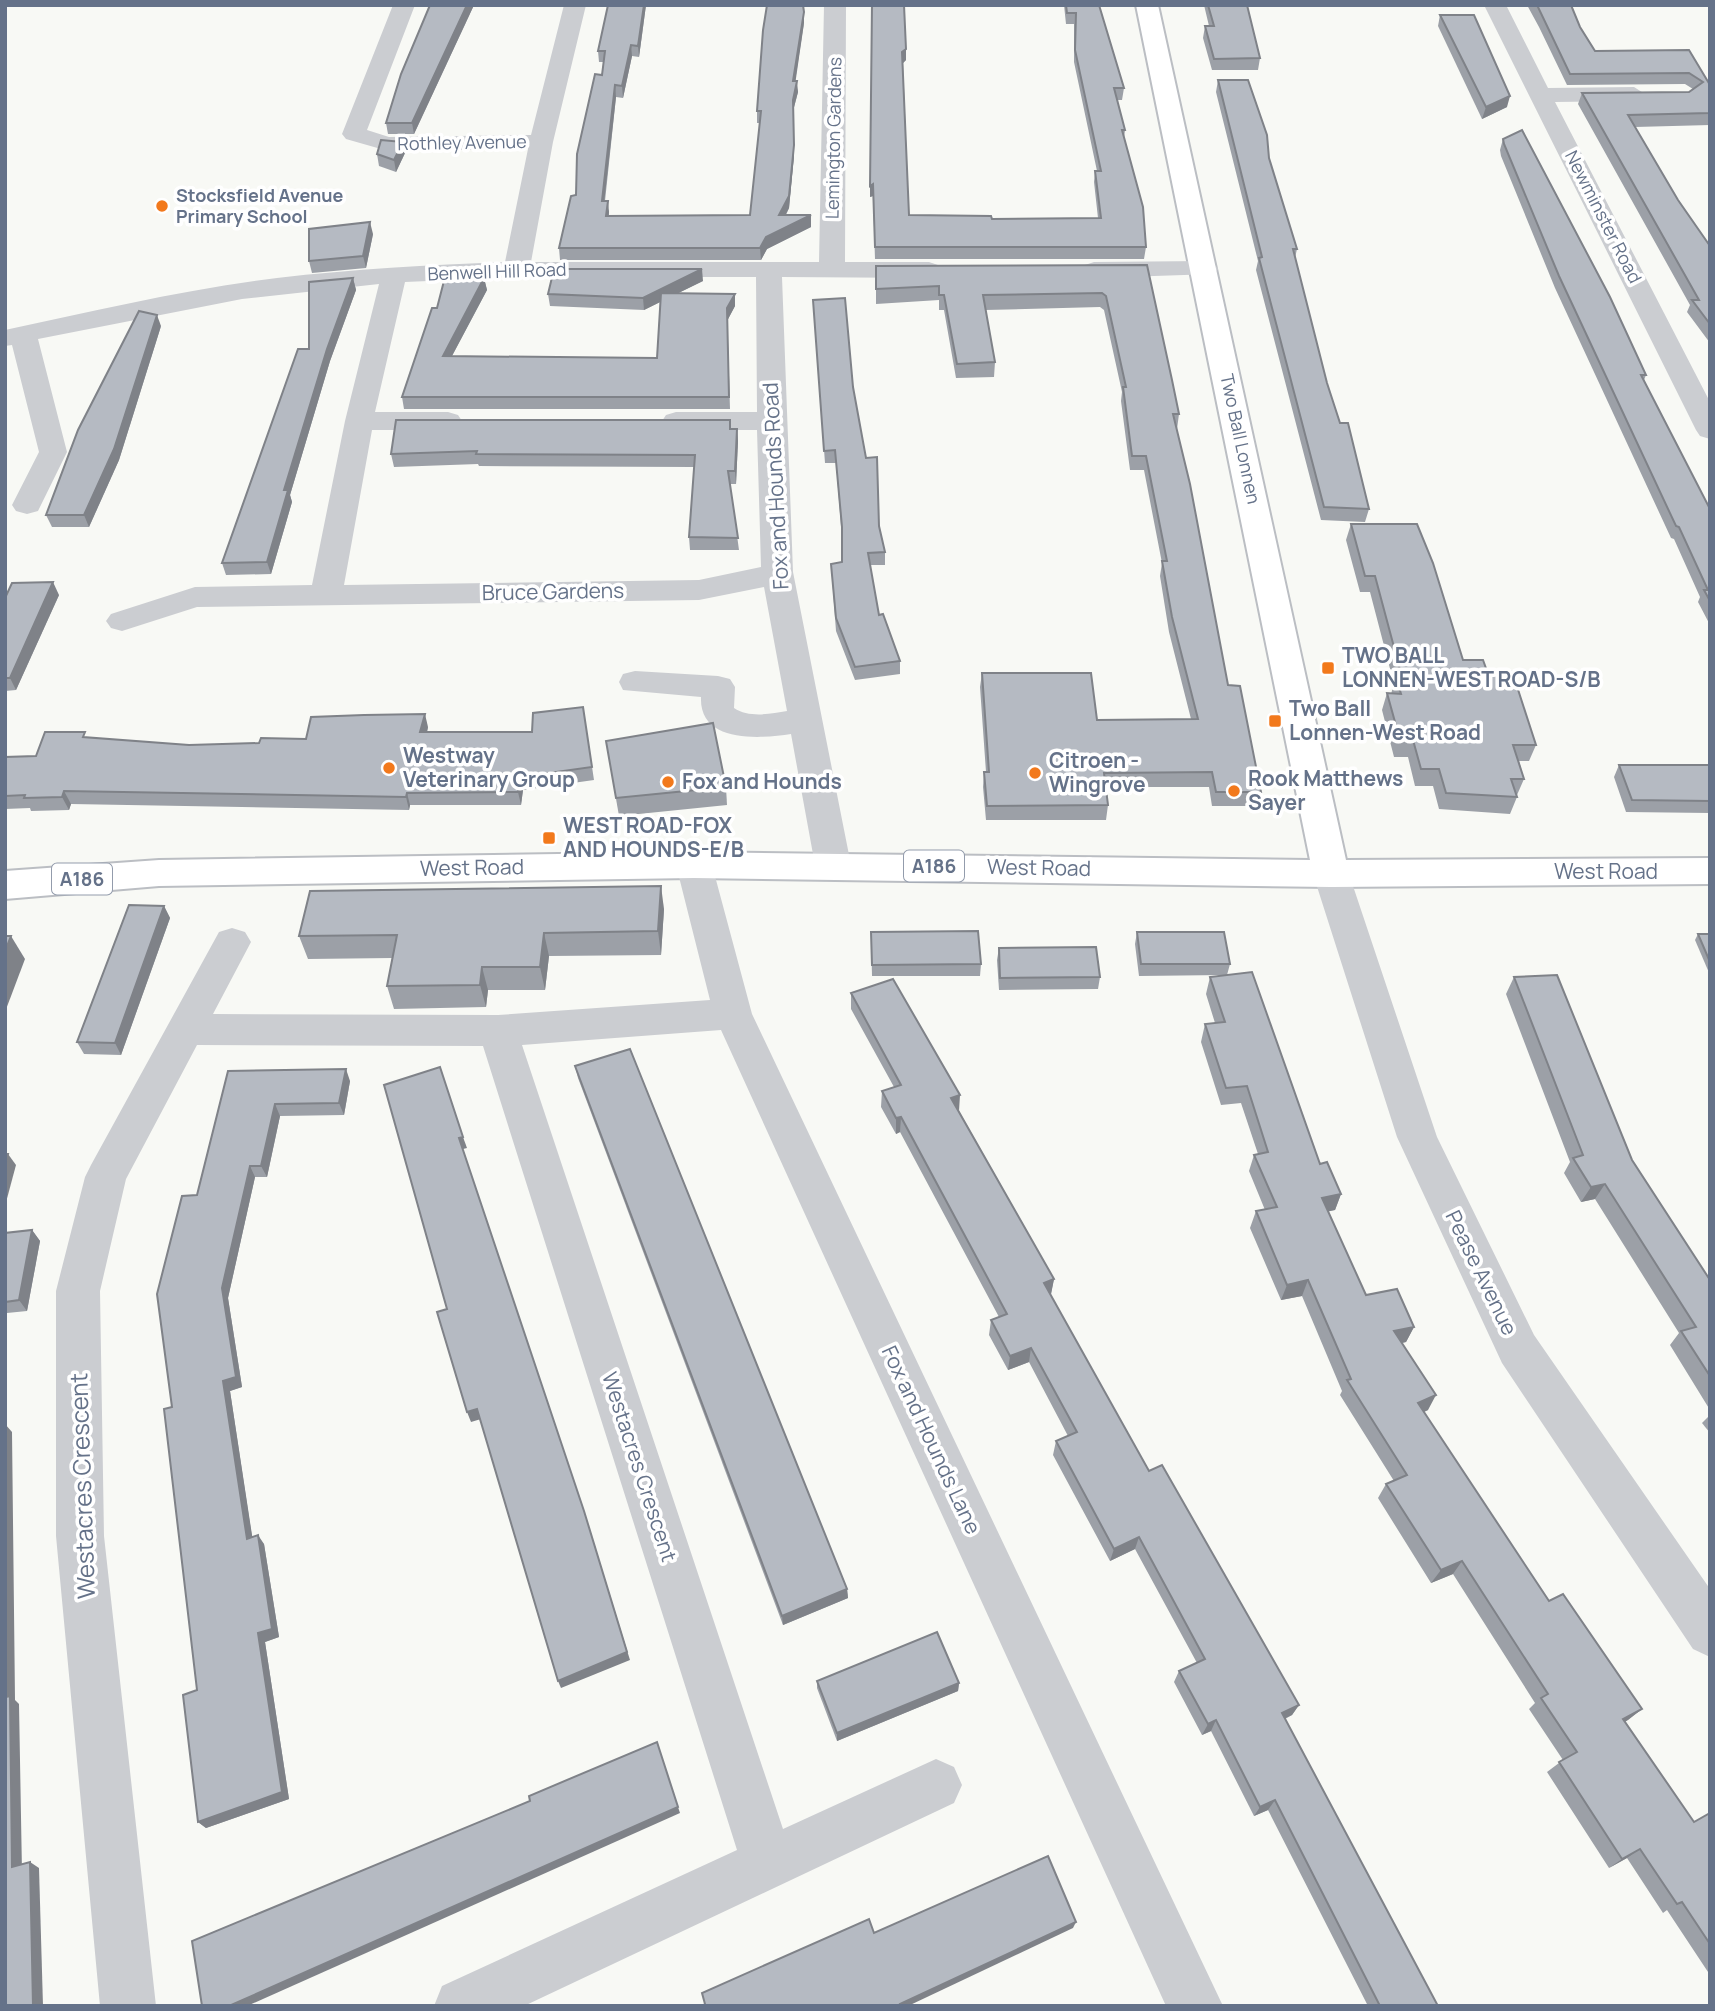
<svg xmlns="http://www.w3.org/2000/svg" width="1715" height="2011" font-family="Manrope,sans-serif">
	<rect width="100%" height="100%" fill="#f8f9f5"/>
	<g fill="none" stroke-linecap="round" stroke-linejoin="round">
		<defs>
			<path id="major" d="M1136,5H1158L1346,860L1710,858V884L1331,887L694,878L159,886L5,899V871L159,860L694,852L1310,860Z"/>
		</defs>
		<use href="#major" stroke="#bbbec3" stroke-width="4"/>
		<g fill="#cbcdd1" fill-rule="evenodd">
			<path d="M393,5H415L367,130L389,137L531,135L564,5H586L553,142L531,262H819L824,5H846L845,262H929L938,265L942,270L938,275L929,278L782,277L793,572L851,865L846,874L833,878L820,874L815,865L791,734C759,739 699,743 701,697L623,690L619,682L623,674L635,671L718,676L730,679L735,687L734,708C749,718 770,714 787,711L764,587L699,600L197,607L122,631L111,628L106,621L111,614L195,587L312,585L345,421L379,284L242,299L38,339L67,452L38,511L27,514L16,511L12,505L39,452L12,345L5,346V330C95,311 185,289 277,278C353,269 429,265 505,262L528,149L388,151L346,139L342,134ZM522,277H756L757,412H676L666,415L662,421L666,427L676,430H757L761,567L699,580L344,585L372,430H448L458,427L462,421L458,415L448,412H375L405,282Z"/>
			<path d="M1484,5H1506L1548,88L1634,87L1645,94L1634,101L1555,102L1710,402V439L1700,436L1696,430Z"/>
			<path d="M1205,261L1214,264L1218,269L1214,274L1094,278L1085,275L1081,270L1085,265L1094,262Z"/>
			<path d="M694,852L707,856L712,865L752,1014L1223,2006H1166L721,1030L522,1045L783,1829L936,1759L954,1767L962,1785L954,1803L524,2006H434L442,1986L737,1850L483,1046L197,1045L126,1179L100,1291L104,1536L156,2006H100L56,1536V1291L85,1177L91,1165L219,932L232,928L245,932L251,942L213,1014L498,1015L710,1000L676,865L681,856Z"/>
			<path d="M1331,861L1344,864L1349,874L1437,1137L1534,1335L1710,1589V1657L1693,1649L1502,1363L1397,1137L1313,874L1318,864Z"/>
		</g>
		<use href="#major" fill="#fff" fill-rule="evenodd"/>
	</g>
	<g fill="#9ca0a7">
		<path d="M430,5H474L414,134H388L386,123Z"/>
		<path d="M608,5H646L639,57L632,56L623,98L616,97L605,201L609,212V216L750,215L760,123H757V111L804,23L795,81L798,92L793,111L794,156L789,208L786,215H811V227L767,249L761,260H560L559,248L576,195L602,75L604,62H599L598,51Z"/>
		<path d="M1064,5H1099L1124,88L1122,100H1117L1125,130L1124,138L1146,247L1144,259H875L873,196L870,197L906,49V60L903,63L909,215L992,219L1098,218L1094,182L1095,171H1097L1074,62V24H1066Z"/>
		<path d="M1204,5H1247L1260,58L1258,70H1212L1203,38L1205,26H1209Z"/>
		<path d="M1527,5H1571L1580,27L1595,51L1689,50L1710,85V125L1635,127L1678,200L1710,246V343L1687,312L1690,305L1578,104L1582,93L1689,92L1693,89L1685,84L1567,85L1539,27Z"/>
		<path d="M1440,15L1507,107L1482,119L1438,26Z"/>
		<path d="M1218,80L1269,158L1297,249L1295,258L1327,383L1369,509L1365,522L1321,520L1256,270L1258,261L1216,92Z"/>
		<path d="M1503,139L1646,375L1644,380L1710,509V625L1698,602L1700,597L1674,539L1671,538L1555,288L1501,156L1500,150Z"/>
		<path d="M403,142L405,153L396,172L379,166L377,154Z"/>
		<path d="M373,234L366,268L312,273L309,261Z"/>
		<path d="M1147,265L1179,414L1177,429L1228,685L1261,792L1257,806H1212L1209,787H1106L1108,805L1106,820H986L983,787L984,772H986L980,687L982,673L1097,720L1191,719L1169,632L1160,576L1162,563L1144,470H1130L1121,401L1122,392L1104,310L1100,307L985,310L995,362L994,377L956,378L944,310H939V300L876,304V266Z"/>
		<path d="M353,278L356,290L330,361L290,495L292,502L271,574L226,575L222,563L309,349Z"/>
		<path d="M484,278L487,290L452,356L657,358L660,302L644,310L550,306L548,294L703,281L678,293L735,306L727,321L730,409H404L402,397L437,308Z"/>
		<path d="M813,300L853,387L879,526L885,552V565H870L879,615L900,661V674L855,680L836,631L831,564L842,562V539L836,463H825Z"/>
		<path d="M161,326L119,460L89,527H52L46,515Z"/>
		<path d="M730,429H737L738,441L736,484H730L739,550H690L689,537L694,467L479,466L478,464L394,467L391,454Z"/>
		<path d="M1351,524L1463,660L1487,671L1536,745L1529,761H1519L1524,779L1517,795H1516L1517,797L1510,814L1439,809L1433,786H1415L1408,757H1394L1382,710L1387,693L1391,694L1394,684L1370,592H1360L1346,540Z"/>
		<path d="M59,595L16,690L5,691V598Z"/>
		<path d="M583,707L594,780L523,790L521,805H410L409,810L71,804L69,810L31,811L30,808L5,809V757L36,756L87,738L189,745L259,743L428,727L427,732H532Z"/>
		<path d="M606,741L726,787L727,805L619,816Z"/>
		<path d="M1619,765H1710V813L1626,812L1614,777Z"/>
		<path d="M164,906L170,918L121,1055L84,1054L77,1042Z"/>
		<path d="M664,909L661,955L549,956L545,990H488L486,1007L394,1009L387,986L392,958L308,959L299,936Z"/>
		<path d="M871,932L981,964L980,976H872Z"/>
		<path d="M1137,932L1230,964L1227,975L1320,1164L1341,1194L1335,1210L1328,1211L1366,1295L1414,1327L1406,1342L1402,1343L1428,1410L1424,1412L1549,1601L1642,1709L1625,1722L1694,1822L1710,1813V1975L1667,1910L1663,1913L1627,1858L1609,1868L1547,1772L1563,1760L1529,1709L1535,1703L1453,1574L1431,1583L1378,1498L1386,1484L1394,1481L1340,1395L1342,1391L1302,1296L1281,1300L1250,1228L1256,1211L1265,1210L1249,1171L1254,1155L1258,1154L1241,1103L1221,1105L1201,1042L1205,1024L1215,1023L1206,994L1210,977L1223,975L1139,976L1135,944Z"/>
		<path d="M1698,934H1710V975L1695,940Z"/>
		<path d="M999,948L1100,977L1098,989L999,990L997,960Z"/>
		<path d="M1514,977L1710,1280V1410L1670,1345L1679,1333L1595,1199L1581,1202L1564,1173L1570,1162L1506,994Z"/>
		<path d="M851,993L959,1111L1054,1279L1051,1294H1050L1149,1471L1299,1705L1292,1715L1285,1719L1438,2006H1368L1268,1810L1254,1816L1211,1731L1202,1735L1174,1682L1179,1671L1197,1663L1135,1549L1110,1561L1053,1455L1056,1441L1068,1436L1029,1362L1008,1370L989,1335L991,1320L999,1317L900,1132L896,1134L881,1107L882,1091L894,1087L851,1009Z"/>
		<path d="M575,1066L847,1589L848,1598L783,1625L578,1078Z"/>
		<path d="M228,1071L350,1081L344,1115L280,1116L267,1177H255L228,1298L242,1387L230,1391L252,1537L264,1544L279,1637L265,1642L289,1799L206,1828L198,1822L197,1690L172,1407L197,1195Z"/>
		<path d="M32,1230L40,1241L27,1311L7,1313L5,1344V1233Z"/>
		<path d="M1710,1415V1433L1702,1423Z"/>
		<path d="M817,1681L959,1683L958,1691L837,1741L817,1688Z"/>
	</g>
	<g fill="#7f8288">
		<path d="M467,5H474L414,134L412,123Z"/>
		<path d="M644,5H646L639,57L638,46Z"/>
		<path d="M804,12V23L794,92L793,81Z"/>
		<path d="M631,45L632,56L623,98L622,86Z"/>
		<path d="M906,49V60L902,64V52Z"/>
		<path d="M797,81L798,92L793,111V100Z"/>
		<path d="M615,85L616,97L603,212L602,201Z"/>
		<path d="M1510,96L1507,107L1482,119L1486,107Z"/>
		<path d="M403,142L405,153L396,172L394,160Z"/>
		<path d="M794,145V156L789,208L779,227V215Z"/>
		<path d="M873,184V196L870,197V186Z"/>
		<path d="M608,201L609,212L607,228L606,216Z"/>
		<path d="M811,215V227L767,249L761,260L760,248L766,237Z"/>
		<path d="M370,222L373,234L366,268L363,256Z"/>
		<path d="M702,269L703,281L644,310L643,298Z"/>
		<path d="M353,278L356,290L330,361L290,495L292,502L271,574L267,562L284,490L327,349Z"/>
		<path d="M484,278L487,290L445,369L443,356Z"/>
		<path d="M735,294V306L727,321L730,409L727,308Z"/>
		<path d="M157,315L161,326L119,460L89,527L84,515Z"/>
		<path d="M737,429L738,441L736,484L735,471Z"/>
		<path d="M53,582L59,595L16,690L10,678Z"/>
		<path d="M425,714L428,727L424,745L420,732Z"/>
		<path d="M521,777L523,790L521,805L518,792Z"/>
		<path d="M64,791L71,804L69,810L62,797Z"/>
		<path d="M407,793L410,805L409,810L406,797Z"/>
		<path d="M661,886L664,909L661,955L658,931Z"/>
		<path d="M164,906L170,918L121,1055L115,1043Z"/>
		<path d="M544,933L549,956L545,990L540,967Z"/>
		<path d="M11,936L25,959L5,1012V951Z"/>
		<path d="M482,967L488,990L486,1007L480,985Z"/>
		<path d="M346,1069L350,1081L344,1115L339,1103Z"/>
		<path d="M960,1095L959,1111L951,1098Z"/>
		<path d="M275,1104L280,1116L267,1177L261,1166Z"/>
		<path d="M901,1117L900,1132L896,1134V1118Z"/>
		<path d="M463,1137L467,1148L463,1149L459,1138Z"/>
		<path d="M8,1154L16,1165L5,1206V1165Z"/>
		<path d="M250,1166L255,1177L228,1298L242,1387L230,1391L254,1548L247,1539L223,1381L222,1288Z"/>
		<path d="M1605,1184L1595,1199L1581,1202L1591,1187Z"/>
		<path d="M1341,1194L1335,1210L1316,1214L1322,1198Z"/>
		<path d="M32,1230L40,1241L27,1311L19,1300Z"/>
		<path d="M1054,1279L1051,1294L1041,1298L1044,1283Z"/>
		<path d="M1308,1280L1302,1296L1281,1300L1287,1285Z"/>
		<path d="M5,1311L7,1313L5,1344Z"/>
		<path d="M1414,1327L1406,1342L1386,1346L1394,1331Z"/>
		<path d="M1031,1348L1029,1362L1008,1370L1010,1356Z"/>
		<path d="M1436,1395L1428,1410L1410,1418L1418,1403Z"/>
		<path d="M477,1409L481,1419L471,1422L467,1412Z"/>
		<path d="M5,1424L12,1432L15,1700L19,1704L22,1873L12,1867L6,1697Z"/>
		<path d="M584,1511L630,1660L561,1688L558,1681Z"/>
		<path d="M258,1535L264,1544L279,1637L265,1642L289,1799L206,1828L198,1822L258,1633Z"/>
		<path d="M1139,1537L1135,1549L1110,1561L1114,1549Z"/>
		<path d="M1462,1561L1453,1574L1431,1583L1441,1570Z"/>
		<path d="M847,1589L848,1598L783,1625L782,1616Z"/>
		<path d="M959,1683L958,1691L837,1741V1733Z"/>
		<path d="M1299,1705L1292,1715L1275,1723L1282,1713Z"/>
		<path d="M1642,1709L1628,1720L1610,1730L1623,1719Z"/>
		<path d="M1216,1720L1211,1731L1202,1735L1208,1724Z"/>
		<path d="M1275,1800L1268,1810L1254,1816L1260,1807Z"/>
		<path d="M678,1807L680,1813L247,2006H229Z"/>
		<path d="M1640,1849L1627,1858L1609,1868L1622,1859Z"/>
		<path d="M30,1862L39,1868L43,2006H33Z"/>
		<path d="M1076,1922L1073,1928L908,2006H900V2004Z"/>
	</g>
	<g fill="#b5bac2" stroke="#7f8288" stroke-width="2">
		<path d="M430,5H467L412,123H386L401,74Z"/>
		<path d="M608,5H644L638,46L631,45L622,86L615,85L602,201H608L606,216L750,215L761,111H757L763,30L767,5H803L804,12L793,81H797L793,100L794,145L789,196L779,215H811L766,237L760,248H559L571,196L576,195L577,154L595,74L602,75L605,51H598Z"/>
		<path d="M872,5H904L906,49L902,52L909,215L991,216L992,219L1101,218L1095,171H1101L1075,50L1076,13H1067L1066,5H1099L1124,88H1114L1125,130H1122L1143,207L1146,247H875L873,184L870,186Z"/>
		<path d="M1208,5H1247L1260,58L1214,59L1205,26H1214Z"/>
		<path d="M1537,5H1571L1580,27L1595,51L1689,50L1710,85V113L1628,115L1678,200L1710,246V324L1692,300H1699L1582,93L1689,92L1703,82L1689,73L1570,74Z"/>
		<path d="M1440,15H1474L1510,96L1486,107Z"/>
		<path d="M1218,80H1248L1267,135L1269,158L1297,249H1293L1327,383L1340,423H1348L1369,509L1324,507L1259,258L1262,257Z"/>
		<path d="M1522,130L1610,297L1646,375H1641L1710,509V601L1704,590H1708L1679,527L1676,526L1559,276L1504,144L1503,139Z"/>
		<path d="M381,140L403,142L394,160L377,154Z"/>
		<path d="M370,222L363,256L309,261V229Z"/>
		<path d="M1147,265L1172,380L1179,414H1173L1190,484L1228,685L1240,686L1261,792H1216L1212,772L1104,773L1108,805L987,806L984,772H989L982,673H1091L1097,720L1198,719L1172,617L1162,561H1167L1146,456H1132L1123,387H1126L1106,296L1102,293L983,295L995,362L957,364L944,295H939V286L876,289V266Z"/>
		<path d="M554,269H702L643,298L548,294Z"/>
		<path d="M445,277L484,278L443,356L657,358L661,293L735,294L727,308L729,397H402L432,308H437Z"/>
		<path d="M353,278L327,349L284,490H288L267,562L222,563L298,349H309V282Z"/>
		<path d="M845,298L853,387L866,458L877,457L879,526L885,552L868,553L879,615L883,614L900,661L855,667L836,618L831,564L842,562V527L835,450L824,451L813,300Z"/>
		<path d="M139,311L157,315L114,449L84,515H46L78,430Z"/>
		<path d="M396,420H730V429H737L735,471H728L738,538L689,537L695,455L476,454L477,451L391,454Z"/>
		<path d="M1351,524H1417L1433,563L1463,660H1483L1487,671H1512L1536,745H1513L1524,779H1511L1517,797L1446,793L1439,769H1421L1413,740H1400L1387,693L1401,694L1396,677H1402L1375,576H1365Z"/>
		<path d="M53,582L10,678H5V598L12,583Z"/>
		<path d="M583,707L592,767L521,777L518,792L407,793L406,797L64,791L62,797L24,798L25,795L5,796V757L36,756L45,732H85L83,737L189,745L259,743L261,738L306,739L311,717L364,715L425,714L420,732H532L533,713Z"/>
		<path d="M713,723L726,787L616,798L606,741Z"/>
		<path d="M1619,765H1710V801L1632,800Z"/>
		<path d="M661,886L658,931L544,933L540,967H482L480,985L387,986L397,935L299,936L310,891Z"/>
		<path d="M129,905L164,906L115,1043L77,1042Z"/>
		<path d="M978,931L981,964L872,965L871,932Z"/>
		<path d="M1137,932H1224L1230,964H1141Z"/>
		<path d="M1698,934H1710V962Z"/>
		<path d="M5,936H11L5,951Z"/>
		<path d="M1096,947L1100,977L1000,978L999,948Z"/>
		<path d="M1252,972L1320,1164L1327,1162L1341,1194L1322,1198L1366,1295L1397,1289L1414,1327L1394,1331L1436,1395L1418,1403L1549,1601L1563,1594L1642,1709L1623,1719L1694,1822L1710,1813V1944L1682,1902L1677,1904L1640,1849L1622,1859L1559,1762L1577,1752L1541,1698L1548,1694L1462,1561L1441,1570L1386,1484L1407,1475L1347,1380L1351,1379L1308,1280L1287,1285L1256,1211L1277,1207L1254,1155L1268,1152L1247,1086L1226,1088L1205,1024L1225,1022L1210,977Z"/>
		<path d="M1557,975L1632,1160L1710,1280V1376L1681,1331L1696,1327L1605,1184L1591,1187L1573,1158L1583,1155L1514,977Z"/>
		<path d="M893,979L960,1095L951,1098L1054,1279L1044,1283L1149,1471L1162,1465L1299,1705L1282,1713L1438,2006H1380L1275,1800L1260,1807L1216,1720L1208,1724L1179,1671L1205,1659L1139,1537L1114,1549L1056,1441L1077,1432L1031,1348L1010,1356L991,1320L1007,1314L901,1117L896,1118L882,1091L901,1085L851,993Z"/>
		<path d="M630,1049L847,1589L782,1616L575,1066Z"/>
		<path d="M440,1067L463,1137L459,1138L584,1511L627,1652L558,1681L477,1409L467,1412L437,1312L447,1309L384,1085Z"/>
		<path d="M346,1069L339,1103L275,1104L261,1166H250L222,1288L236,1377L223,1381L247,1539L258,1535L272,1629L258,1633L282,1792L198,1822L183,1695L197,1690L164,1409L172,1407L157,1294L182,1196L197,1195L228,1071Z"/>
		<path d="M5,1154H8L5,1165Z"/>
		<path d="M32,1230L19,1300L5,1302V1233Z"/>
		<path d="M937,1632L959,1683L837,1733L817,1681Z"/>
		<path d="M5,1658L6,1697L10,1696L12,1867L30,1862L33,2006H5Z"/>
		<path d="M657,1742L678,1807L229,2006H202L192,1941L530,1801L529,1796Z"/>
		<path d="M1048,1856L1076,1922L900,2004L901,2006H702L705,2004L702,1993L869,1919L874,1933Z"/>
	</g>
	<g fill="#f2791c" stroke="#fff" stroke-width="2.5">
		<circle cx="162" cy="206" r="7"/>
		<rect x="1321" y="661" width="14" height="14" rx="3.5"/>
		<rect x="1268" y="714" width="14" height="14" rx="3.5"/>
		<circle cx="389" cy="768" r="7"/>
		<circle cx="1035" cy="773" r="7"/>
		<circle cx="668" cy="782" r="7"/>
		<circle cx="1234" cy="791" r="7"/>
		<rect x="542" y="831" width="14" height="14" rx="3.5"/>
	</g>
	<g text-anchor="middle" stroke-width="7" stroke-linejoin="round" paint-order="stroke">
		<g font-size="18" fill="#657289" stroke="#fff">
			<text transform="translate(834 138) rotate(-89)" y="6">Lemington Gardens</text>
			<text transform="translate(462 143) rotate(-1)" y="6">Rothley Avenue</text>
			<text transform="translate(1603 217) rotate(63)" y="6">Newminster Road</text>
			<text transform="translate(497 272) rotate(-2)" y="6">Benwell Hill Road</text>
			<text transform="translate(1240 439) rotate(78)" y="6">Two Ball Lonnen</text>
		</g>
		<g font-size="18" font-weight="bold" fill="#657289" stroke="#fff" text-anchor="start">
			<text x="176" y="202">Stocksfield Avenue<tspan x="176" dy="21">Primary School</tspan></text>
		</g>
		<g fill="#fff" stroke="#939cac" stroke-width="2">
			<rect x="904" y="850.5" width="60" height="31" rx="5"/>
			<rect x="52" y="863.5" width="60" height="31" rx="5"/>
		</g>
		<g font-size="19" font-weight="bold" fill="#657289">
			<text x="934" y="873">A186</text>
			<text x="82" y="886">A186</text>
		</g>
		<g font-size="21" fill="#657289" stroke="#fff">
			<text transform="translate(776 486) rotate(-93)" y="7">Fox and Hounds Road</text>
			<text transform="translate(553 592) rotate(-1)" y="7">Bruce Gardens</text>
			<text transform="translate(472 868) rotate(-1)" y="7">West Road</text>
			<text transform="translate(1039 868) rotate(1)" y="7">West Road</text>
			<text x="1606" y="879">West Road</text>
			<text transform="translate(1481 1273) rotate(64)" y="7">Pease Avenue</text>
			<text transform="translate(931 1440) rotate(65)" y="7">Fox and Hounds Lane</text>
			<text transform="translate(639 1467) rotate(72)" y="7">Westacres Crescent</text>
		</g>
		<g font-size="21" font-weight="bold" fill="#657289" stroke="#fff" text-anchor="start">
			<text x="1342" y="663">TWO BALL<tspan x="1342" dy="24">LONNEN-WEST ROAD-S/B</tspan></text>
			<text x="1289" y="716">Two Ball<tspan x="1289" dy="24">Lonnen-West Road</tspan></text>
			<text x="403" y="763">Westway<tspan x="403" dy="24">Veterinary Group</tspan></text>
			<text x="1049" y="768">Citroen -<tspan x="1049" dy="24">Wingrove</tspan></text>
			<text x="1248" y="786">Rook Matthews<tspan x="1248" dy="24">Sayer</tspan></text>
			<text x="682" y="789">Fox and Hounds</text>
			<text x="563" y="833">WEST ROAD-FOX<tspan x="563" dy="24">AND HOUNDS-E/B</tspan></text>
		</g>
		<g font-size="24" fill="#657289" stroke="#fff">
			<text transform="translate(83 1486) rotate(-92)" y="8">Westacres Crescent</text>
		</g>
	</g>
	<rect width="1715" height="2011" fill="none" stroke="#657289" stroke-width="14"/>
</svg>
